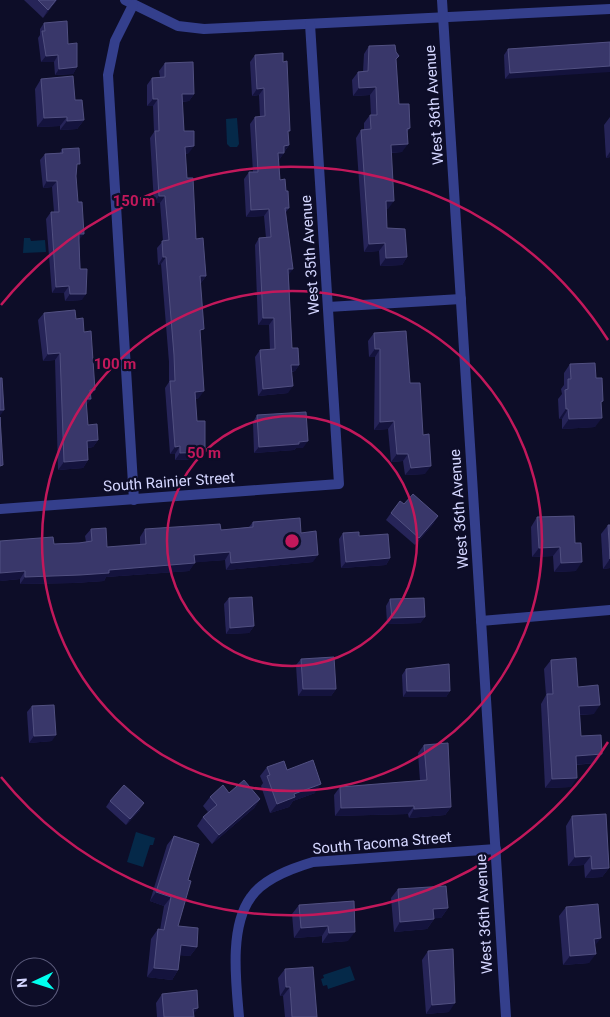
<svg xmlns="http://www.w3.org/2000/svg" width="610" height="1017" font-family="Roboto,sans-serif">
	<rect width="100%" height="100%" fill="#0d0d28"/>
	<g fill="#052949">
		<path d="M237,118L239,144L237,147H230L227,144L226,119Z"/>
		<path d="M24,238H30L31,241L45,240L46,252L23,253Z"/>
		<path d="M136,832L155,838L153,845H150L143,867L127,862Z"/>
		<path d="M350,966L355,980L328,989L327,985L323,986L321,979L324,978L323,975Z"/>
	</g>
	<g fill="none" stroke-linecap="round" stroke-linejoin="round">
		<g stroke="#343f8c" stroke-width="10">
			<path d="M125,0L178,26L204,29L610,9"/>
			<path d="M133,5L115,41L108,75L134,500"/>
			<path d="M328,307L461,299"/>
			<path d="M0,509L339,484L310,24"/>
			<path d="M481,621L610,610"/>
			<path d="M239,1017C236,982 229,927 251,897C264,878 293,868 313,862L496,849"/>
		</g>
		<path stroke="#343f8c" stroke-width="10" d="M442,0L506,1017"/>
	</g>
	<g fill="#262458">
		<path d="M24,0H57L43,18Z"/>
		<path d="M44,23L68,44L77,67L73,74L55,75L54,62H41L38,38L40,35V29Z"/>
		<path d="M610,42L505,79L504,55L508,49Z"/>
		<path d="M369,46L396,59L399,104L410,128L407,132L402,152L391,153L388,209H386L387,228L407,257L402,265L380,266L379,251L364,252L356,138L361,130H364V123L370,115H371L370,95L353,96L352,80L358,72H363L364,54Z"/>
		<path d="M255,55L288,134L289,145L279,160H278L280,180L286,191L289,208L286,212L292,348L299,365L295,371L292,372L288,393L258,396L255,357L260,350H270L269,325H258L255,245L259,238H266L264,216L246,217L244,179L249,172H253L250,124L255,117H260L259,95L252,96L250,62Z"/>
		<path d="M165,63L194,94L189,101L182,102L184,131L189,153L185,154L187,178L196,239L206,276L201,283L199,398L195,399L197,421L205,452L200,459L175,460V454H170L165,388L169,382V362L161,264L158,265L157,248L163,241L160,203H154L150,138L154,132L153,106H147V85L152,78L160,77L159,71Z"/>
		<path d="M41,79L75,100L84,120L77,129L60,130V126L37,127L35,89Z"/>
		<path d="M610,117V157L606,158L604,125Z"/>
		<path d="M62,149L77,168L76,176L82,300L65,301L64,293H52L46,219L51,212H54L52,187L43,188L40,160L45,154L60,153Z"/>
		<path d="M44,313L76,319L90,397L91,399L86,405L88,425L98,440L93,447L88,448V460L83,468L58,470L55,360L43,361L38,320Z"/>
		<path d="M374,333L410,383L425,474L405,475L403,461L391,462L388,429L374,430L375,357H369L368,341Z"/>
		<path d="M570,364L596,378L601,404L595,427L562,429V419H559L558,399L562,394L561,389L564,385V373Z"/>
		<path d="M257,415L303,448H296L294,450L254,453L253,422Z"/>
		<path d="M404,504L434,523L415,545L386,520L391,513Z"/>
		<path d="M574,516L576,571L554,572L553,556L532,557L531,527L537,517Z"/>
		<path d="M253,522L301,533L313,562L226,570L225,560L195,562L189,571L106,577L104,581L74,583L20,584V579L0,581L54,544L86,542L85,536L91,529L107,547L140,545V537L145,529L221,530L249,527Z"/>
		<path d="M608,525L610,568L603,569L601,534Z"/>
		<path d="M343,533L359,536L390,558L386,565L341,568L339,539Z"/>
		<path d="M229,598L254,626L249,633L226,634L224,604Z"/>
		<path d="M390,599L425,617L420,623L387,624L386,606Z"/>
		<path d="M301,659L336,689L331,696H298L296,665Z"/>
		<path d="M551,660L578,687L594,714L580,715L581,736L596,763L576,765L571,787L545,788L541,704L546,695L544,669Z"/>
		<path d="M406,669L450,691L446,697H403L402,675Z"/>
		<path d="M32,706L52,741L29,743L27,712Z"/>
		<path d="M424,745L451,807L445,815L409,818L408,814L335,816L334,795L340,787L420,781L418,753Z"/>
		<path d="M267,767L287,770L315,793L293,801L289,807L270,813L261,786L263,783L260,776Z"/>
		<path d="M229,793L260,799L254,808L212,844L197,826L203,817L208,812L203,806L210,797Z"/>
		<path d="M110,801L140,810L126,825L106,807Z"/>
		<path d="M572,816L609,868L602,877L585,878L584,865L568,866L566,826Z"/>
		<path d="M174,836L188,880L178,926L197,947L190,956L180,955L178,970L172,980L147,977L151,939L158,929L160,930L164,906L150,901L167,845Z"/>
		<path d="M398,889L448,908L441,918H434V919L427,929L394,932L391,898Z"/>
		<path d="M299,905L348,941L322,943V936L294,938L292,914Z"/>
		<path d="M566,907L595,947L589,963L563,965L559,916Z"/>
		<path d="M428,951L449,1012L426,1014L422,960Z"/>
		<path d="M285,969L317,1017H285L283,996H280L278,978Z"/>
		<path d="M162,994L194,1015V1017H157L156,1003Z"/>
	</g>
	<g fill="#14133d">
		<path d="M56,0H57L43,18L48,10Z"/>
		<path d="M58,55L54,62H41L46,56Z"/>
		<path d="M610,66V72L505,79L510,73Z"/>
		<path d="M77,67L73,74L55,75L59,69Z"/>
		<path d="M376,87L370,95L353,96L359,88Z"/>
		<path d="M264,88L259,95L252,96L257,89Z"/>
		<path d="M182,94H194L189,101L177,102Z"/>
		<path d="M153,99H158L153,106H147Z"/>
		<path d="M67,117L60,126L37,127L44,118Z"/>
		<path d="M84,120L77,129L60,130L67,121Z"/>
		<path d="M408,144L402,152L385,153L391,145Z"/>
		<path d="M289,145L284,152V146Z"/>
		<path d="M194,146L189,153L180,154L185,147Z"/>
		<path d="M610,152V157L606,158Z"/>
		<path d="M278,153H284L279,160H273Z"/>
		<path d="M47,181H57L52,187L43,188Z"/>
		<path d="M159,196H165L160,203H154Z"/>
		<path d="M386,201H394L388,209L380,210Z"/>
		<path d="M269,209L264,216L246,217L251,210Z"/>
		<path d="M79,234H84L79,240H75Z"/>
		<path d="M385,243L379,251L364,252L369,244Z"/>
		<path d="M163,257H166L161,264L158,265Z"/>
		<path d="M407,257L402,265L380,266L386,258Z"/>
		<path d="M288,269H293L288,276Z"/>
		<path d="M200,276H206L200,284Z"/>
		<path d="M69,286L64,293H52L56,287Z"/>
		<path d="M70,294H86L82,300L65,301Z"/>
		<path d="M263,318H274L269,325H258Z"/>
		<path d="M375,349H380L375,357H369Z"/>
		<path d="M60,353L55,360L43,361L48,354Z"/>
		<path d="M291,365H299L295,371L286,372Z"/>
		<path d="M293,386L288,393L258,396L263,389Z"/>
		<path d="M90,390H95L90,397Z"/>
		<path d="M204,391L199,398L190,399L195,392Z"/>
		<path d="M86,399H91L85,406Z"/>
		<path d="M566,409H568L562,419H559Z"/>
		<path d="M0,410H4L0,416Z"/>
		<path d="M602,418L595,427L562,429L569,419Z"/>
		<path d="M394,421L388,429L374,430L380,422Z"/>
		<path d="M98,440L93,447L82,449L87,441Z"/>
		<path d="M308,441L303,448H296L294,450L254,453L259,447Z"/>
		<path d="M180,446L175,454H170L175,447Z"/>
		<path d="M205,452L200,459L175,460L180,453Z"/>
		<path d="M397,454H408L403,461L391,462Z"/>
		<path d="M88,460L83,468L58,470L64,462Z"/>
		<path d="M431,466L425,474L405,475L411,468Z"/>
		<path d="M438,516L434,523L415,545L419,538Z"/>
		<path d="M560,547L553,556L532,557L539,548Z"/>
		<path d="M230,552L225,560L189,563L194,555Z"/>
		<path d="M318,555L313,562L226,570L231,563Z"/>
		<path d="M390,558L386,565L341,568L346,562Z"/>
		<path d="M610,559V568L603,569Z"/>
		<path d="M582,562L576,571L554,572L561,563Z"/>
		<path d="M195,563L189,571L106,577L104,581L74,583L20,584L25,577Z"/>
		<path d="M25,571L20,579L0,581V573Z"/>
		<path d="M425,617L420,623L387,624L392,618Z"/>
		<path d="M254,626L249,633L226,634L230,628Z"/>
		<path d="M303,689H336L331,696H298Z"/>
		<path d="M407,691H450L446,697H403Z"/>
		<path d="M600,705L594,714L572,715L579,706Z"/>
		<path d="M56,735L52,741L29,743L34,736Z"/>
		<path d="M602,754L596,763L569,765L576,756Z"/>
		<path d="M577,778L571,787L545,788L552,779Z"/>
		<path d="M321,784L315,793L293,801L289,807L270,813L277,804L294,794Z"/>
		<path d="M260,799L254,808L212,844L219,835Z"/>
		<path d="M144,803L140,810L126,825L130,819Z"/>
		<path d="M414,806L408,814L335,816L341,808Z"/>
		<path d="M451,807L445,815L409,818L414,809Z"/>
		<path d="M591,856L584,865L568,866L575,857Z"/>
		<path d="M609,868L602,877L585,878L592,869Z"/>
		<path d="M156,892L171,897L164,906L150,901Z"/>
		<path d="M448,908L441,918L427,919L433,909Z"/>
		<path d="M434,919L427,929L394,932L400,922Z"/>
		<path d="M328,926L322,936L294,938L301,928Z"/>
		<path d="M355,932L348,941L322,943L329,933Z"/>
		<path d="M601,938L594,947V939Z"/>
		<path d="M181,945L197,947L190,956L174,955Z"/>
		<path d="M596,954L589,963L563,965L570,956Z"/>
		<path d="M154,968L178,970L172,980L147,977Z"/>
		<path d="M286,987H290L283,996H280Z"/>
		<path d="M455,1003L449,1012L426,1014L432,1005Z"/>
		<path d="M198,1008L192,1017L193,1009Z"/>
	</g>
	<g fill="#39376a" stroke="#515081">
		<path d="M38,0H56L48,10Z"/>
		<path d="M67,21L68,44L77,43V67L59,69L58,55L46,56L42,31H45L44,23Z"/>
		<path d="M610,42V66L510,73L508,49Z"/>
		<path d="M395,45L396,52L399,56L396,59L399,104H409L410,128L407,129L408,144L391,145L394,201H386L387,228L405,229L407,257L386,258L385,243L369,244L361,130L371,129L370,115H377L376,87L359,88L358,72L368,71L369,46Z"/>
		<path d="M283,53V62L287,61L290,131H288L289,145L284,146V153H278L280,180L285,179L286,191H288L289,208H285L293,269H288L292,348H298L299,365H291L293,386L263,389L260,350L275,349L274,318H263L259,238L271,237L269,209L251,210L249,172H258L255,117L265,116L264,88L257,89L255,55Z"/>
		<path d="M193,62L194,94H182L184,131H194V146L185,147L187,178H193L196,239L203,238L206,276H200L204,329L200,330L204,391L195,392L197,421H205V452L180,453V446L175,447L170,381H175L174,355L166,257H163L162,241L169,240L165,196H159L155,131H159L158,99H153L152,78L165,77V63Z"/>
		<path d="M73,76L75,100H82L84,120L67,121V117L44,118L41,79Z"/>
		<path d="M79,148L80,164H77L76,176L78,202H82L84,234H79V241L80,269H87L86,294H70L69,286L56,287L51,212H59L57,181H47L45,154L63,153L62,149Z"/>
		<path d="M75,310L76,319L83,318L84,332L91,331L95,390H90L91,399H86L88,425L97,424L98,440L87,441L88,460L64,462L60,353L48,354L44,313Z"/>
		<path d="M406,331L410,383H420L423,435L429,434L431,466L411,468L408,454H397L394,421L380,422V349H375L374,333Z"/>
		<path d="M595,363L596,378H602L603,401L601,402L602,418L569,419L568,409H566L565,390L568,389V379H571L570,364Z"/>
		<path d="M0,378H2L4,410H0Z"/>
		<path d="M306,412L308,441L299,442V444L259,447L257,415Z"/>
		<path d="M0,417L3,465L0,466Z"/>
		<path d="M413,494L438,516L419,538L391,513L400,501L404,504Z"/>
		<path d="M574,516L575,543H581L582,562L561,563L560,547L539,548L537,517Z"/>
		<path d="M300,518L301,533L316,531L318,555L231,563L230,552L194,555L195,563L109,570V573L80,575L25,577V571L0,573V541L53,537L54,544L79,543L92,541L91,529L106,528L107,547L146,544L145,529L220,524L221,530L253,527V522Z"/>
		<path d="M608,525H610V559Z"/>
		<path d="M359,532V536L388,534L390,558L346,562L343,533Z"/>
		<path d="M252,597L254,626L230,628L229,598Z"/>
		<path d="M424,598L425,617L392,618L390,599Z"/>
		<path d="M334,657L336,689H303L301,659Z"/>
		<path d="M576,658L578,687L598,685L600,705L579,706L581,736L601,735L602,754L576,756L577,778L552,779L547,694H553L551,660Z"/>
		<path d="M449,664L450,691H407L406,669Z"/>
		<path d="M54,705L56,735L34,736L32,706Z"/>
		<path d="M448,743L451,807L414,809V806L341,808L340,787L427,780L424,745Z"/>
		<path d="M313,760L321,784L294,794L295,797L277,804L267,776L270,775L267,767L284,761L287,770Z"/>
		<path d="M244,780L260,799L219,835L203,817L217,805L210,797L223,785L229,793Z"/>
		<path d="M124,785L144,803L130,819L110,801Z"/>
		<path d="M606,814L609,868L592,869L591,856L575,857L572,816Z"/>
		<path d="M174,836L199,844L188,880L191,881L178,926L198,928L197,947L181,945L178,970L154,968L158,929L164,930L171,897L156,892Z"/>
		<path d="M446,886L448,908L433,909L434,919L400,922L398,889Z"/>
		<path d="M354,901L355,932L329,933L328,926L301,928L299,905Z"/>
		<path d="M598,904L601,938L594,939L596,954L570,956L566,907Z"/>
		<path d="M453,949L455,1003L432,1005L428,951Z"/>
		<path d="M313,967L317,1017H292L290,987H286L285,969Z"/>
		<path d="M197,990L198,1008L193,1009L194,1017H164L162,994Z"/>
	</g>
	<g fill="none" stroke="#c2185b" stroke-width="2.5">
		<circle cx="292" cy="541" r="125"/>
		<circle cx="292" cy="541" r="250"/>
		<path d="M608 742A375 375 0 0 1 1 777M1 305A375 375 0 0 1 608 340"/>
	</g>
	<g text-anchor="middle" stroke-width="4.5" stroke-linejoin="round" paint-order="stroke">
		<g font-size="15" fill="#d4d6ff" stroke="#0d0d28">
			<text transform="translate(434 105) rotate(-94)" y="5">West 36th Avenue</text>
			<text transform="translate(310 255) rotate(-94)" y="5">West 35th Avenue</text>
			<text transform="translate(169 482) rotate(-4)" y="5">South Rainier Street</text>
			<text transform="translate(459 509) rotate(-94)" y="5">West 36th Avenue</text>
			<text transform="translate(382 843) rotate(-5)" y="5">South Tacoma Street</text>
			<text transform="translate(484 914) rotate(-93)" y="5">West 36th Avenue</text>
		</g>
	</g>
	<circle cx="292" cy="541" r="8" fill="#c2185b" stroke="#0d0d28" stroke-width="2.5"/>
	<g font-size="15" text-anchor="middle" font-weight="bold" fill="#c2185b" stroke="#0d0d28" stroke-width="4.5" stroke-linejoin="round" paint-order="stroke">
		<text x="134" y="206">150 m</text>
		<text x="115" y="369">100 m</text>
		<text x="204" y="458">50 m</text>
	</g>
	<g transform="translate(35 982) rotate(266)"><circle r="24" fill="#0d0d28" stroke="#5d5d7e"/>
	<path d="M0-4L9 19L0 12L-9 19Z" fill="#00ffee"/>
	<text y="-8" font-size="14" font-weight="bold" text-anchor="middle" fill="#d4d6ff">N</text>
	</g>
</svg>
